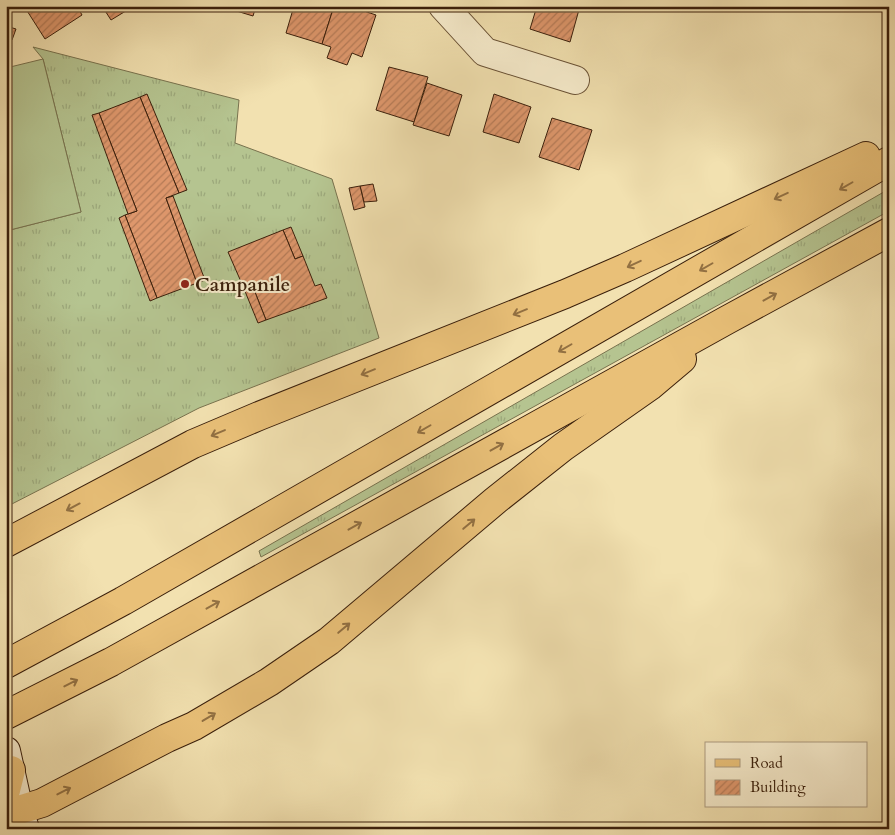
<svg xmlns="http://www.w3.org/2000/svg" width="895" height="835" font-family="Cardo,serif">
	<defs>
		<pattern id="grass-tufts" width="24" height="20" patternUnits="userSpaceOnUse" patternTransform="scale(1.25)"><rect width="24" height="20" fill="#b5c490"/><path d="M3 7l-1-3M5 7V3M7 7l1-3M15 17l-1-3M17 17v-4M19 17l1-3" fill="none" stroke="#9ca87b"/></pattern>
		<pattern id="building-hatch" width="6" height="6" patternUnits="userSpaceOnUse" patternTransform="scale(1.25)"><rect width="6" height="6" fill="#de976c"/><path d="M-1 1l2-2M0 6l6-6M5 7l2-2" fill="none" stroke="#b57b57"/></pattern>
	</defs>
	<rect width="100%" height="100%" fill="#f2e1b0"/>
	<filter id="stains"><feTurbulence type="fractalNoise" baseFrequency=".004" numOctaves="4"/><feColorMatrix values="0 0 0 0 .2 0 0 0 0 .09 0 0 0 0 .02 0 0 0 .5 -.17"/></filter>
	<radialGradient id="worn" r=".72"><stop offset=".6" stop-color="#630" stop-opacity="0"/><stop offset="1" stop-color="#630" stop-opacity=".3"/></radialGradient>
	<g fill="url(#grass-tufts)" stroke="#78724e">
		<path d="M33,47L239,100L235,143L332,179L379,338L199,408L6,507V231L81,212L43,59Z"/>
		<path d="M889,189V211L261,557L259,551Z"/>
	</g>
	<path fill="#b5c490" stroke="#78724e" d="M43,59L81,212L6,231V68Z"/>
	<g fill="url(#building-hatch)" stroke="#3a1f0b">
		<path d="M24,6H77L82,15L45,39Z"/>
		<path d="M102,6H134L111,20Z"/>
		<path d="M220,6H256L253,16Z"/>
		<path d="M294,6H334L322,44L286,33Z"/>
		<path d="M334,6H349L376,15L362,57L352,53L347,65L327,58L331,47L322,44Z"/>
		<path d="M537,6H580L570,42L530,29Z"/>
		<path d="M6,26L16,29L12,40L6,38Z"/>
		<path d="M389,67L428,77L414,122L376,110Z"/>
		<path d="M427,83L462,95L449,136L413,125Z"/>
		<path d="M147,94L187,190L179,193L140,97Z"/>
		<path d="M494,94L531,107L519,143L483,132Z"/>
		<path d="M140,97L179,193L166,198L197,283L157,298L125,215L137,211L99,113Z"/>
		<path d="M99,113L137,211L128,214L92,115Z"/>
		<path d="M552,118L592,130L579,170L539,157Z"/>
		<path d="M373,184L377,201L364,202L360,186Z"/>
		<path d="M360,186L365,207L354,210L349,188Z"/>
		<path d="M173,196L205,280L197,283L166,198Z"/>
		<path d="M125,215L157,298L150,301L119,218Z"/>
		<path d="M291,227L303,256L295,259L283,230Z"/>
		<path d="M283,230L295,259L303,256L315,286L321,284L327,298L266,320L251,282L242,284L228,252Z"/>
		<path d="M251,282L266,320L258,323L242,284Z"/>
	</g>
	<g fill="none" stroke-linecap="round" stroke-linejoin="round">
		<defs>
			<path id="street" d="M443,6L485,52L575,80"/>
			<path id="secondary" d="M6,751L19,810L25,829"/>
			<g id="primary">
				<path d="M6,543L193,444L259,416L565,294L625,268L866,156"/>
				<path d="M6,664L123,601L889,161"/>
				<path d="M6,715L111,662L727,320L889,232"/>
				<path d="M6,790L11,770"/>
				<path d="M6,806L19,810L42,803L167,738L194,726L269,682L329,641L496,500L563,447L650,386L682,359"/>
			</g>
		</defs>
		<use href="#street" stroke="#685034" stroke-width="30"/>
		<use href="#secondary" stroke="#3a1f0b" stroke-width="30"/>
		<use href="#primary" stroke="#3a1f0b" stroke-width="30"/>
		<use href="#street" stroke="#f7eccc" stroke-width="28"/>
		<use href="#secondary" stroke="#f7eccc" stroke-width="28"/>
		<use href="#primary" stroke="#e9c078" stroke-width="28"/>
	</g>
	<defs><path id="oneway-shaft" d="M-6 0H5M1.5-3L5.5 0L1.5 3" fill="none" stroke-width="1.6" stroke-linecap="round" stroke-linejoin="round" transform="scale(1.25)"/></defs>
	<g stroke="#927042">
		<use href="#oneway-shaft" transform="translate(846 186) rotate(150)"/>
		<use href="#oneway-shaft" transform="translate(781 196) rotate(155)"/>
		<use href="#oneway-shaft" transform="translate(634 264) rotate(155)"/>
		<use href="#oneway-shaft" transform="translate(706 267) rotate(150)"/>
		<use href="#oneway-shaft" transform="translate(770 297) rotate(-29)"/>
		<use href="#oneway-shaft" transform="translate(520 312) rotate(158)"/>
		<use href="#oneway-shaft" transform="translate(565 348) rotate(150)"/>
		<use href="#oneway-shaft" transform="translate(368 372) rotate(158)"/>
		<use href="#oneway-shaft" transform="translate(424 429) rotate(150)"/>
		<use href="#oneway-shaft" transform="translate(218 433) rotate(157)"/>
		<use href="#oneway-shaft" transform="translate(497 447) rotate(-29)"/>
		<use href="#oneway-shaft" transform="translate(73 507) rotate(152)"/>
		<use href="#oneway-shaft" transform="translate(469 524) rotate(-40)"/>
		<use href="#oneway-shaft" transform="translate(355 526) rotate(-29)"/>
		<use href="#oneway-shaft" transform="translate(213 605) rotate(-29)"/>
		<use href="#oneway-shaft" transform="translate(344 628) rotate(-40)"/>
		<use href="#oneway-shaft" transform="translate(71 683) rotate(-27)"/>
		<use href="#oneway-shaft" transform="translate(209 717) rotate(-31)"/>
		<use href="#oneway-shaft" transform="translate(64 791) rotate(-27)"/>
	</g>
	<circle fill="#8f2418" stroke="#f7eccc" stroke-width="2" cx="185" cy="284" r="5"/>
	<g text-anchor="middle" stroke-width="4" stroke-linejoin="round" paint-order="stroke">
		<g font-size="19" font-weight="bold" fill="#3a1f0b" stroke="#f7eccc" text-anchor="start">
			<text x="195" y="291">Campanile</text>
		</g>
	</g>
	<rect width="895" height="835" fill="none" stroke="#f2e1b0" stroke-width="25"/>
	<rect x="8" y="8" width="880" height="820" fill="none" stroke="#3a1f0b" stroke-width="2.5"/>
	<rect x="12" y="12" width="870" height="810" fill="none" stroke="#3a1f0b"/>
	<rect x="705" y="742" width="162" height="65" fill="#f7eccc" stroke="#ab9a7f"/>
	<rect x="715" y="759" width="25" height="8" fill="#e9c078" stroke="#ab9a7f"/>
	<text x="750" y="768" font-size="15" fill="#3a1f0b">Road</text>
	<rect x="715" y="780" width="25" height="15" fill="url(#building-hatch)" stroke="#ab9a7f"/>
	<text x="750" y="792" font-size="15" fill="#3a1f0b">Building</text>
	<rect width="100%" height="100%" filter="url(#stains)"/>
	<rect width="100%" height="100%" fill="url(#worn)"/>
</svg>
